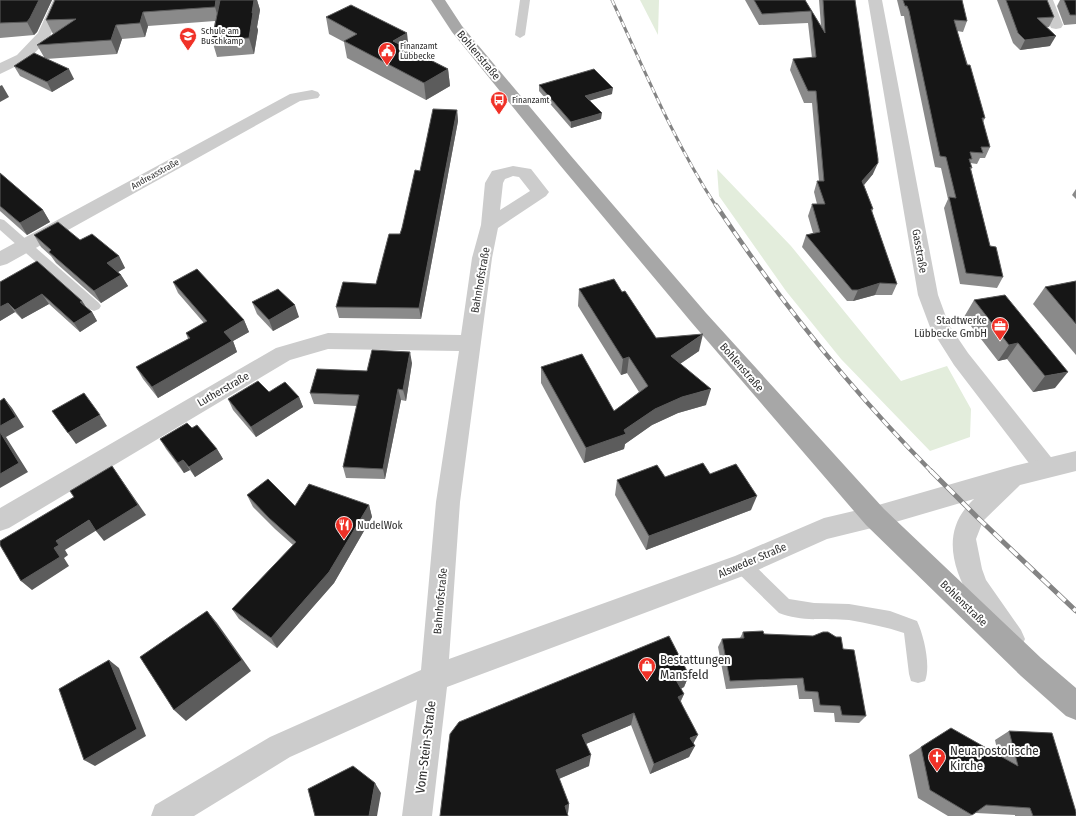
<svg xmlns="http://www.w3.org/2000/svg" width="1076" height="816" font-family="'Fira Sans Condensed',sans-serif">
	<rect width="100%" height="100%" fill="#fff"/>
	<g fill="#e3eddc">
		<path d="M640,0H659L658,35Z"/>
		<path d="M717,169L791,246L901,381L947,366L971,409L970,437L930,451L841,359L786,291L719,196Z"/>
	</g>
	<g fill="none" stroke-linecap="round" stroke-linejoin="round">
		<g fill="#ccc" fill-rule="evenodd">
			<path d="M520,0H530L525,35L520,38L515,35Z"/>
			<path d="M0,219L4,220L99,303L101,306L99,309L94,311L89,309L0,230Z"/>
			<path d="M742,557L748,559L789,599L814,603L849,604L890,611L917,621C924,636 931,666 925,681L918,683L911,681L909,674L904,633C886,627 867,623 849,620C826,618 801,622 779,613L736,571L733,565L736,559Z"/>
		</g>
		<g fill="#ccc" fill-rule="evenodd">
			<path d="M53,0H67L49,38L27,61L0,74V63L17,55L38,33Z"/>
			<path d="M868,0H882L938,295L949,325L968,353L1054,461L1058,468L1054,475L1046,478L1038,475L954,365L930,327L918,295Z"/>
			<path d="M1039,0H1053L1063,25L1061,28L1056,29L1051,28Z"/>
			<path d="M312,90L318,92L320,95L318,98L300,101L7,264L0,266V251L290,94Z"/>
			<path d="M513,166L531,169L549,192L546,196L498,228L492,258L460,502L449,659L735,556L824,518L875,506L884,509L887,517L884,525L827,539L751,573L447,687L432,816H402L417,700L290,757L194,816H151L155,805L270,737L421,670L436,502L459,351L328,349L290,360L9,528L0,531V508L276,348L328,333L461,335L472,258L481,225L485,183L492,171ZM513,176L519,177L530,191L500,210L503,183L505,179Z"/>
		</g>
		<path fill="#ccc" fill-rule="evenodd" d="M1076,451V471L1020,485L983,521L976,539L982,569L986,580L1021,630L1025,639L1021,648L1012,652L1003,648C974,606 924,545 974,499L875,528L866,525L863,517L866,509L875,506L1014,466Z"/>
		<path fill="#a7a7a7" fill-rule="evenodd" d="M431,0H445L462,26L571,156L706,313L884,509L1041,658L1076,688V720L1066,716L1021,676L866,525L692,323L559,164L452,32Z"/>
		<defs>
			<path id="rail-far2" d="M612,0C644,69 674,142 716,206"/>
			<path id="rail-far1" d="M716,205C779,300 851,390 932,472"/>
			<path id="rail" d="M931,471L977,517L1076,611"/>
		</defs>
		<use href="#rail-far2" stroke="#848484" stroke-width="3"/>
		<use href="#rail-far1" stroke="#848484" stroke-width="4.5"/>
		<use href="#rail" stroke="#848484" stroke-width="5"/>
		<use href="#rail-far2" stroke="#fff" stroke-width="2" stroke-dasharray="6" stroke-linecap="butt"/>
		<use href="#rail-far1" stroke="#fff" stroke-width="3" stroke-dasharray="8" stroke-linecap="butt"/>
		<use href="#rail" stroke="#fff" stroke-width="3.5" stroke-dasharray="11" stroke-linecap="butt"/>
	</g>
	<g fill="#8a8a8a">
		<path d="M0,0H52L37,32L34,35L0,38Z"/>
		<path d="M257,0L260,10L257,27L258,30L254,54L217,57L212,40L215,21L148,26L145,37L122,39L117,54L46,59L74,79L52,92L20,76L14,66L44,57L37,45L53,34L46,20Z"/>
		<path d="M745,0H805L821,26L819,0H855L873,174L864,185L873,209L872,212L897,284L892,295H875L853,301H847L802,247L806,235L813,233L808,216L812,204H817L814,192L817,181H819L812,103H804L790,70L793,59L812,58L808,23L759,25Z"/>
		<path d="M897,0H962L967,21L963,32L957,31L985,118L983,122L990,147L985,158H980L977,164L970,163L972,168L971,169L990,246L1003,277L997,288L960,284L944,208L948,199L941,168L935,167L905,22L904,16H901Z"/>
		<path d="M997,0H1047L1054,17L1049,27H1046L1050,46L1020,50L1013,43Z"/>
		<path d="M1060,0H1076V24L1064,25L1057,6Z"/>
		<path d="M326,17L409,49L448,69L450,86L426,100L347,58L344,42L329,34Z"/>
		<path d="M539,85L612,94L590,100L601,119L571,128L539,91Z"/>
		<path d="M457,110L458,121L421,319L339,318L336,307L376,284L400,234L420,171Z"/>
		<path d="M0,173L43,210L50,222L27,235L0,211Z"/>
		<path d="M1076,189V199L1072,195Z"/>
		<path d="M34,235L80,240L119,256L125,268L118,272L121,275L128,286L101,303L56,263L51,256L41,247Z"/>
		<path d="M1076,281V355L1033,304L1045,287Z"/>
		<path d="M0,282L82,301L86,307L92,312L97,321L80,332L49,304L22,319L15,312L0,321Z"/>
		<path d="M173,282L244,320L249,332L233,341L237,352L158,398L143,379L136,367L188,339L186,333L204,323L178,293Z"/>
		<path d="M579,289L622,292L656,338L699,351L680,364L706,405L678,413L652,425L625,444L624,449L584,463L541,383V367L614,411L639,392L627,373L621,375L578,306Z"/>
		<path d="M1005,295L1055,388L1033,392L1007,359L998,361L964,317L974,300Z"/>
		<path d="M252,302L299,317L273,331L257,314Z"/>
		<path d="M412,363L406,401L401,400L385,479L346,478L343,467L357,406L314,404L310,393L367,371Z"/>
		<path d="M269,392L299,397L303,407L256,437L233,410L228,399Z"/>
		<path d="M192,428L217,449L223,459L195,477L190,470L184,473L166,449L160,439Z"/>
		<path d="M710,474L751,510L646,550L615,495L617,480L665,477Z"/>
		<path d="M247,495L295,506L369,505L372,517L334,583L277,648L239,619L232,609L293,545L275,529L253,507Z"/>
		<path d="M743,632L764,634L843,649L866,716L859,723L835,722L834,713L814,712L812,699H799L797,685L726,689L718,647L722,639L740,638Z"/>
		<path d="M689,675L684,687L681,689L684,694L681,701L693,743L689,757L650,774L631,725L586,744L589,766L559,779L569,804L568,813H567L440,816Z"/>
		<path d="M1009,731L1076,816H1015V815L976,813L970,816H948L918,798L909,755L921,747L998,754L995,740Z"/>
	</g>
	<g fill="#5c5c5c">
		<path d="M39,0H52L37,32L34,35L27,22Z"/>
		<path d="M216,0H224L219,21L215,7Z"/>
		<path d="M254,0H257L260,10L257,27L258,30L254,54L249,38L252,13Z"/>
		<path d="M143,12L148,26L145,37L140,23Z"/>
		<path d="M116,25L122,39L117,54L111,40Z"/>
		<path d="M407,33L409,50L393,41Z"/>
		<path d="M1056,36L1050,46L1020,50L1025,40Z"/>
		<path d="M69,69L74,79L52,92L47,82Z"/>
		<path d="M448,69L450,86L426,100L424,83Z"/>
		<path d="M2,85L9,97L0,102V86Z"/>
		<path d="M613,88L612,94L585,102V96Z"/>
		<path d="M457,110L458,121L421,319L419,308Z"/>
		<path d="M602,113L601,119L571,128V122Z"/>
		<path d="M878,163L873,174L858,192L862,181Z"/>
		<path d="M43,210L50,222L27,235L20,223Z"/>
		<path d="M119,256L125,268L113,275L107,263Z"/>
		<path d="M121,275L128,286L101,303L94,291Z"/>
		<path d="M880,283L875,295L853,301L858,290Z"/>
		<path d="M42,294L49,304L22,319L15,310Z"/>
		<path d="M82,301L88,310L80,302Z"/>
		<path d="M8,303L15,312L0,321V307Z"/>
		<path d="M295,305L299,317L273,331L269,320Z"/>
		<path d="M92,312L97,321L80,332L74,323Z"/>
		<path d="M244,320L249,332L233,341L237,352L158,398L152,387L224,332Z"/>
		<path d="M703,334L699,351L668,372L671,356Z"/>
		<path d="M1018,343L1007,359L998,361L1009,345Z"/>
		<path d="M410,352L412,363L406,401L403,390Z"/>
		<path d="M629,357L627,373L621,375L623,359Z"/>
		<path d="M1068,372L1055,388L1033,392L1045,376Z"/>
		<path d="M398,389L401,400L385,479L383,469Z"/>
		<path d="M711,389L706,405L678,413L652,425L625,444L624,449L584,463L586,448L624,430L655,409L682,397Z"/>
		<path d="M299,397L303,407L256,437L251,427Z"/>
		<path d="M4,398L12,408L24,427L6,437L28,472L0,488V426Z"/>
		<path d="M100,415L107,426L76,444L68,433Z"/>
		<path d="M217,449L223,459L195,477L189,467Z"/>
		<path d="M183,460L190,470L184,473L178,463Z"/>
		<path d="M112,466L146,515L104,541L96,531Z"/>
		<path d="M757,496L751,510L646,550L649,536Z"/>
		<path d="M369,505L372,517L334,583L277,648L271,638Z"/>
		<path d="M89,520L97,530L65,550L68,555L64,558L69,566L32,590L21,581L54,548L56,541Z"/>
		<path d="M207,611L217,623L251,671L186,721L174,710Z"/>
		<path d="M109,660L119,668L146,736L95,766L84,760Z"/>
		<path d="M689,675L684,687L671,693L676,680Z"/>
		<path d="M684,694L678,706V697Z"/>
		<path d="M634,713L631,725L581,746L582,735Z"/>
		<path d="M698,735L692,746L690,738Z"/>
		<path d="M695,746L689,757L650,774L654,764Z"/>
		<path d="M591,755L589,766L556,780V770Z"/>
		<path d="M375,783L381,793L377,816H369Z"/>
		<path d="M569,804L568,813L564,815L565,806Z"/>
	</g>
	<g fill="#161616" stroke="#5c5c5c">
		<path d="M0,0H39L30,18L27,22L0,23Z"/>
		<path d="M55,0H216L215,7L143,12L140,23L116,25L111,40L37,45L76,19L46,20Z"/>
		<path d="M220,0H254L252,13H253L249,38L212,40Z"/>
		<path d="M754,0H805L825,33L823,0H855L878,159V163L862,181L873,209H871L897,284L880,283L858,290H852L806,235L820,232L812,204H825L817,181H824L816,91H808L793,59L816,57L811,11L762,14Z"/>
		<path d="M903,0H962L967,21L954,20L967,65H970L985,118H982L990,147H981L983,153L970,152L972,159H969L972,168L970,167L990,246L996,247L1003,277L966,273L949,197L956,198L946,157L940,156L909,11L907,6H905Z"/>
		<path d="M1006,0H1047L1054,17L1037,18L1056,36L1025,40L1018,33Z"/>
		<path d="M1064,0H1076V15H1070Z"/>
		<path d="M351,5L407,33L393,41L448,69L424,83L344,41L357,34L326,17Z"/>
		<path d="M34,53L69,69L47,82L14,66Z"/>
		<path d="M594,69L613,88L585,96L602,113L571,122L539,85Z"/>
		<path d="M433,109L457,110L419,308L336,307L343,282L376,284L389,234H400L402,228L415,170L420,171Z"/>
		<path d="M0,173L43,210L20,223L0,206Z"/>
		<path d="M58,222L80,240L92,234L119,256L107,263L121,275L94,291L49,252L51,250L34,235Z"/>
		<path d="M37,261L82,301L80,302L92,312L74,323L42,294L15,310L8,303L0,307V282Z"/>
		<path d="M197,269L244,320L224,332L232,341L152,387L136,367L190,338L186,333L207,321L173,282Z"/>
		<path d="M614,279L622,292L625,291L656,338L703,334L671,356L711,389L682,397L655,409L624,430L626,434L586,448L541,367L582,354L614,411L648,386L629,357L623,359L579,289Z"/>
		<path d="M1076,281V324L1045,287Z"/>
		<path d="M278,289L295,305L269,320L252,302Z"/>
		<path d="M1005,295L1068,372L1045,376L1018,343L1009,345L974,300Z"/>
		<path d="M372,350L410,352L403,390L398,389L383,469L343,467L359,395L310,393L317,369L367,371Z"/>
		<path d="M258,381L269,392L285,382L299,397L251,427L228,399Z"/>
		<path d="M84,393L100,415L68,433L52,411Z"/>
		<path d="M4,398L16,417L0,426V401Z"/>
		<path d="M187,423L192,428L197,425L217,449L189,467L183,460L178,463L160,439Z"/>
		<path d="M0,432L19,463L0,474Z"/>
		<path d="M703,463L710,474L736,464L757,496L649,536L617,480L657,465L665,477Z"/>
		<path d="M112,466L138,505L96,531L89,520L56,541L59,545L54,548L60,557L21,581L0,545V541L74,497L70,491Z"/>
		<path d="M268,479L295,506L309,484L369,505L329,572L271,638L232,609L296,542L269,518L247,495Z"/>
		<path d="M207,611L242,660L174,710L140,657Z"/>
		<path d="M763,631L764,634L813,636L823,632H828L836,637H841L843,649L854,650L866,716L842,715L840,706L820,705L818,692L805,691L803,678L730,681L722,639L744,638L743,632Z"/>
		<path d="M669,636L689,675L676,680L684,694L678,697L698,735L690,738L695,746L654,764L634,713L582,735L591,755L556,770L569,804L565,806L568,816H440L450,734L459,722Z"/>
		<path d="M109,660L137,729L84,760L59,689Z"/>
		<path d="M951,728L1018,766L1009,731L1052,733L1076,812V816H1033L1030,808L986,805L972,815L930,790L921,747Z"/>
		<path d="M353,766L375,783L369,816H315L308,789Z"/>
	</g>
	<defs>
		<symbol id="school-pin" viewBox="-11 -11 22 30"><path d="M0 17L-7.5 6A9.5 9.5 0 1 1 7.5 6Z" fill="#f03127" stroke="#fff"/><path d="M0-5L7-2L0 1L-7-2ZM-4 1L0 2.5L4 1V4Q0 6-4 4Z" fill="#fff"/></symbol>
		<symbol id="civic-pin" viewBox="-11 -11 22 30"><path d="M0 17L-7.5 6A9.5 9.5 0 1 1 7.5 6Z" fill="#f03127" stroke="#fff"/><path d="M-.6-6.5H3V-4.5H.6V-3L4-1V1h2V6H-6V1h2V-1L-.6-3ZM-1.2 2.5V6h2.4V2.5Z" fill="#fff"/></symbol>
		<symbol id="bus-pin" viewBox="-11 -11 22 30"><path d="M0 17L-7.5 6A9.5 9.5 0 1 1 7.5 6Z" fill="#f03127" stroke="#fff"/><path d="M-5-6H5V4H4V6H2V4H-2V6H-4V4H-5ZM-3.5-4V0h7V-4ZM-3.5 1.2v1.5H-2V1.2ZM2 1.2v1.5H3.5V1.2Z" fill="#fff"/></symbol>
		<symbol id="office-pin" viewBox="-11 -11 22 30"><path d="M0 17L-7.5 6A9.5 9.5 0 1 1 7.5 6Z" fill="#f03127" stroke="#fff"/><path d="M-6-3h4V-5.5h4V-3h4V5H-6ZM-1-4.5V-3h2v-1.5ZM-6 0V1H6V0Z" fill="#fff"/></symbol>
		<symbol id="restaurant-pin" viewBox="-11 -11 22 30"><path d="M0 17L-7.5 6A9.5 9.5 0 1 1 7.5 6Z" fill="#f03127" stroke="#fff"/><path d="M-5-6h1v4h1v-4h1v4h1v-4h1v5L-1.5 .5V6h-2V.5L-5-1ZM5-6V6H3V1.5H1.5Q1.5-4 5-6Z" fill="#fff"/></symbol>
		<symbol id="shop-pin" viewBox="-11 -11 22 30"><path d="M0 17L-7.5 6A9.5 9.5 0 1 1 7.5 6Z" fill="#f03127" stroke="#fff"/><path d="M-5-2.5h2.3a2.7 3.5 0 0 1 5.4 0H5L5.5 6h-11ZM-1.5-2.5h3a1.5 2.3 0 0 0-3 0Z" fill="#fff"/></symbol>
		<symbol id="church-pin" viewBox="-11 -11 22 30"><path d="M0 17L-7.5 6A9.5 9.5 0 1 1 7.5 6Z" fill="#f03127" stroke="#fff"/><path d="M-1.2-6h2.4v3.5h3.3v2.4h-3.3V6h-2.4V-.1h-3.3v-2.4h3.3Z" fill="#fff"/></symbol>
	</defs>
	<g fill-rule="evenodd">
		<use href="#school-pin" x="178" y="26" width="20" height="27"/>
		<use href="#civic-pin" x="377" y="41" width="20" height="27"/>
		<use href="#bus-pin" x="489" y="90" width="20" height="27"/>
		<use href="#office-pin" x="990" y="316" width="20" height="27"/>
		<use href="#restaurant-pin" x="334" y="515" width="20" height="27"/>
		<use href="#shop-pin" x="637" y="656" width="20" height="27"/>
		<use href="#church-pin" x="927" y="747" width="20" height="27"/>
	</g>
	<g text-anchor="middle" stroke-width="4" stroke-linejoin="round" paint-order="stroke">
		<g font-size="9" fill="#2f2f2f" stroke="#fff" text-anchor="start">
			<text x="201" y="34">Schule am<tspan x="201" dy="10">Buschkamp</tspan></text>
			<text x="400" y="49">Finanzamt<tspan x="400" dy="10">Lübbecke</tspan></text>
			<text x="512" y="103">Finanzamt</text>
		</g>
		<g font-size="9" fill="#2f2f2f" stroke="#fff">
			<text transform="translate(155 174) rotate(-29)" y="3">Andreasstraße</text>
		</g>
		<g font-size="11" fill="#2f2f2f" stroke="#fff">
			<text transform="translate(479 55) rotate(50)" y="4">Bohlenstraße</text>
			<text transform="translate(920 251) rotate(80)" y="4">Gasstraße</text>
			<text transform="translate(480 280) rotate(-80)" y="4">Bahnhofstraße</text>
			<text transform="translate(742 367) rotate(49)" y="4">Bohlenstraße</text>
			<text transform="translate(223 389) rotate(-30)" y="4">Lutherstraße</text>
			<text transform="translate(752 560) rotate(-23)" y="4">Alsweder Straße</text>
			<text transform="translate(440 601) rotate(-85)" y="4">Bahnhofstraße</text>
			<text transform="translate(964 603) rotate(44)" y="4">Bohlenstraße</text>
		</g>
		<g font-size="11" fill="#2f2f2f" stroke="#fff" text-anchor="end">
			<text x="987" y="324">Stadtwerke<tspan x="987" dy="13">Lübbecke GmbH</tspan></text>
			<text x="357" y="529" text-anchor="start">NudelWok</text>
		</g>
		<g font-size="13" fill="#2f2f2f" stroke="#fff" text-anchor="start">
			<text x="660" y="664">Bestattungen<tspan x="660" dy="15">Mansfeld</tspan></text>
			<text x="950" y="755">Neuapostolische<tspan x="950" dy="15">Kirche</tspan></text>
		</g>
		<g font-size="13" fill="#2f2f2f" stroke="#fff">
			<text transform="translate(425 747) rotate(-83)" y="5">Vom-Stein-Straße</text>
		</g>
	</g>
</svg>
